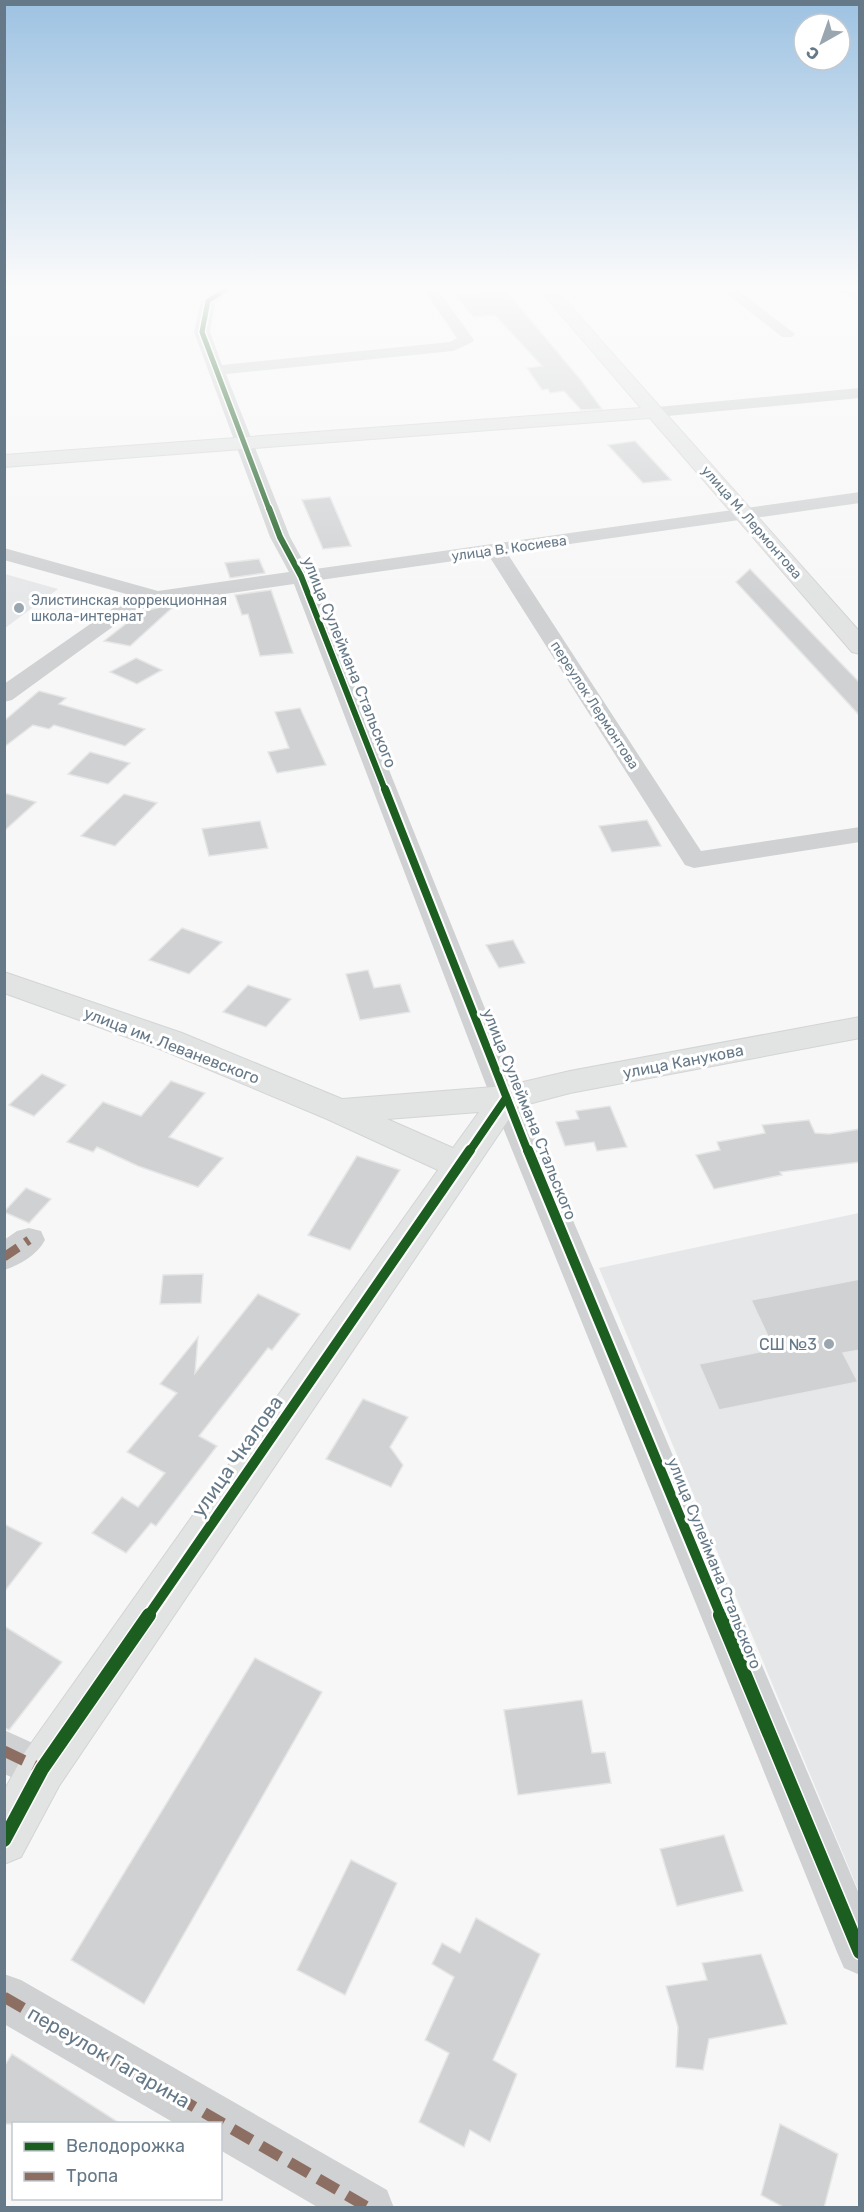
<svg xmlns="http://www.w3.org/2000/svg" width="864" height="2212" font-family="Rubik,sans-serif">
	<rect width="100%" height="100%" fill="#f7f7f7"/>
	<g fill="#e6e7e8">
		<path d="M5,574L58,589L5,628Z"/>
		<path d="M859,1213V1892L599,1268Z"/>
	</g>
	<g fill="#cfd1d2" stroke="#e6e6e6" stroke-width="1.5">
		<path d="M506,291L580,379L602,409L581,410L564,391L550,393L548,389L542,390L527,368L542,366L495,315L474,317L454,295Z"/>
		<path d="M635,441L671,480L643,483L608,445Z"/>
		<path d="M330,497L351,546L323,549L302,500Z"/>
		<path d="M259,559L265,573L230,578L225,563Z"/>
		<path d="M750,569L860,683V716L736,582Z"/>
		<path d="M271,590L293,653L260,656L248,614L242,615L235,595Z"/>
		<path d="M172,604L174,606L130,646L104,641L141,612Z"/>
		<path d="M136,658L162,670L137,684L110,672Z"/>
		<path d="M39,691L66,698L59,704L145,729L125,746L54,725L49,729L33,725L4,747V721Z"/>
		<path d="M300,708L326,765L277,773L268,752L289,748L275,712Z"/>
		<path d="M90,752L130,763L108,784L68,774Z"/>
		<path d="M4,793L36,802L4,831Z"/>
		<path d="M124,794L157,803L115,846L81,836Z"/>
		<path d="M647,820L661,846L612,852L599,826Z"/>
		<path d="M260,821L268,848L209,856L202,829Z"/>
		<path d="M182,928L222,942L189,974L149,960Z"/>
		<path d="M513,940L525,963L499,968L486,945Z"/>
		<path d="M368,970L374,988L400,984L410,1012L360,1020L346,974Z"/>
		<path d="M248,985L291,999L266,1027L223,1012Z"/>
		<path d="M42,1074L66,1085L34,1116L9,1105Z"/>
		<path d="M171,1081L205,1093L169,1137L223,1158L198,1187L138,1166L97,1147L93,1152L67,1142L103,1102L141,1116Z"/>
		<path d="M610,1106L627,1147L597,1151L594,1142L565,1146L556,1122L579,1119L576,1111Z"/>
		<path d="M809,1120L815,1133L829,1134L860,1129V1162L780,1172L782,1175L714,1189L696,1155L720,1150L717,1142L765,1133L762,1125Z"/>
		<path d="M357,1156L400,1170L350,1250L308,1235Z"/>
		<path d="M26,1188L51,1199L29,1223L4,1212Z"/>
		<path d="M203,1274L201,1303L160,1304L163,1275Z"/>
		<path d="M860,1279V1350L843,1353L858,1382L719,1410L699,1364L774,1349L751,1300Z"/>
		<path d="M258,1294L300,1314L272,1350L268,1348L199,1436L217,1446L156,1526L151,1523L126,1553L92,1533L122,1497L138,1507L165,1473L127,1452L177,1393L160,1384L198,1337L195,1373Z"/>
		<path d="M363,1399L408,1417L390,1447L403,1465L391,1487L326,1459Z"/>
		<path d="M4,1524L42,1543L4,1592Z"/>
		<path d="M4,1626L62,1662L9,1730L4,1728Z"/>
		<path d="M255,1658L322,1692L144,2004L71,1960Z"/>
		<path d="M582,1700L592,1753L605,1752L611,1783L518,1795L504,1710Z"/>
		<path d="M724,1835L743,1891L677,1906L660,1849Z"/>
		<path d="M351,1860L397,1883L345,1995L297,1970Z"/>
		<path d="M476,1918L540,1954L493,2060L517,2074L490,2142L470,2130L464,2147L419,2122L449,2053L425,2040L454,1977L432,1964L442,1943L460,1953Z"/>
		<path d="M761,1954L787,2024L709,2039L703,2070L676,2067L678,2027L666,1986L707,1980L702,1963Z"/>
		<path d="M12,2054L121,2124H4V2066Z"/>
		<path d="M780,2124L838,2154L824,2208H785L761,2195Z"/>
	</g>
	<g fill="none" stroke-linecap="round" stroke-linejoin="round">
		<defs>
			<g id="secondary">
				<path d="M540,290H556L860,632V654L852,652L650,418L4,467V455L641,408Z"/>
				<path d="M840,290H860V302Z"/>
				<path d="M4,972L182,1033L342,1099L506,1086L570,1071L860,1017V1038L570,1093L517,1107L59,1786L21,1857L4,1864V1791L25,1752L438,1170L327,1119L160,1049L4,993ZM479,1112L453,1148L387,1119Z"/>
			</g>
		</defs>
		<use href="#secondary" stroke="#d3d4d5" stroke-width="2"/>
		<g fill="#cfd1d2" fill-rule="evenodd">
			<path d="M215,290H232L215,303L210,332L222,365L450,342L457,338L424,290H438L474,340L471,343L453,351L226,374L290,537L308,570L860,492V503L507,553L701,851L860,827V842L694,868L685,865L489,556L313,581L521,1098L860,1896V1975L844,1968L837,1952L491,1098L294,584L161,603L133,612L12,700L4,702V684L119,604L137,597L4,560V548L158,591L289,572L270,537L194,332L201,301Z"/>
			<path d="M722,290H738L795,334L792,337H782Z"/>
			<path d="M860,388V398L657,417L649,412L657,407Z"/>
			<path d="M29,1228L41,1231L45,1240C37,1255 20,1265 4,1270V1240L17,1231Z"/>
			<path d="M4,1730L57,1754L63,1769L57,1784L42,1790L4,1774Z"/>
			<path d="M4,1974L21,1980L387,2190L394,2208H319L220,2150V2124H176L4,2024Z"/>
		</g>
		<use href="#secondary" fill="#e2e3e3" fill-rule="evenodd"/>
		<path stroke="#8d6e63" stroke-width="9" stroke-dasharray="17 9" stroke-linecap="butt" d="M4,1257L29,1240"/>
		<g stroke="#8d6e63" stroke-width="11" stroke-dasharray="22 11" stroke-linecap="butt">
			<path d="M4,1751L42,1769"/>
			<path d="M4,1997L369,2208"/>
		</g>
		<defs>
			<path id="cycleway-far4" d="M225,290L208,301L202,332L269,509"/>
			<path id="cycleway-far3" d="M269,508L280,537L301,576L385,790"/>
			<g id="cycleway-far2">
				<path d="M385,789L528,1152"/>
				<path d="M469,1152L506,1098"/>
			</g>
			<g id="cycleway-far1">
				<path d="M528,1150L721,1616"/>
				<path d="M148,1616L470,1150"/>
			</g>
			<g id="cycleway">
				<path d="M720,1615L860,1952"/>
				<path d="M4,1840L42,1769L149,1615"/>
			</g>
		</defs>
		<use href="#cycleway-far4" stroke="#fff" stroke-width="8"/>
		<use href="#cycleway-far3" stroke="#fff" stroke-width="9"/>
		<use href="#cycleway-far2" stroke="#fff" stroke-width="12"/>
		<use href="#cycleway-far1" stroke="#fff" stroke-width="14"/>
		<use href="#cycleway" stroke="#fff" stroke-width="17"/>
		<use href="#cycleway-far4" stroke="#1b5e20" stroke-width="5"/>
		<use href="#cycleway-far3" stroke="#1b5e20" stroke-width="6"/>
		<use href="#cycleway-far2" stroke="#1b5e20" stroke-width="8"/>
		<use href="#cycleway-far1" stroke="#1b5e20" stroke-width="10"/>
		<use href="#cycleway" stroke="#1b5e20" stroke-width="14"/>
	</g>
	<linearGradient id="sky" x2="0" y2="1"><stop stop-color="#9dc2e2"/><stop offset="0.48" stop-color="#fbfbfb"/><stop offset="1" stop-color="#fbfbfb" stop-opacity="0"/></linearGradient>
	<rect width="864" height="599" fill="url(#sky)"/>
	<g fill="#99a5af" stroke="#fff" stroke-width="2">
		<circle cx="19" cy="608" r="6"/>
		<circle cx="829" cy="1344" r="6"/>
	</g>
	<g text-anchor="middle" stroke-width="6" stroke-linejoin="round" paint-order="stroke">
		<g font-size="14" fill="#667988" stroke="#fff">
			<text transform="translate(752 522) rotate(49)" y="5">улица М. Лермонтова</text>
			<text transform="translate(509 548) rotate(-8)" y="5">улица В. Косиева</text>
			<text transform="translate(595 705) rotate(57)" y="5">переулок Лермонтова</text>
		</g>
		<g font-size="14" fill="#667988" stroke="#fff" text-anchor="start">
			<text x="31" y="605">Элистинская коррекционная<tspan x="31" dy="16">школа-интернат</tspan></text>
		</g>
		<g font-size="16" fill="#667988" stroke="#fff">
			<text transform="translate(350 662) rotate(68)" y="6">улица Сулеймана Стальского</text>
			<text transform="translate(172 1045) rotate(21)" y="6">улица им. Леваневского</text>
			<text transform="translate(683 1061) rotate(-11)" y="6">улица Канукова</text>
			<text transform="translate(530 1114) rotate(68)" y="6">улица Сулеймана Стальского</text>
			<text transform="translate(715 1563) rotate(68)" y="6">улица Сулеймана Стальского</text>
		</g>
		<g font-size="16" fill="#667988" stroke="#fff" text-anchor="end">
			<text x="817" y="1350">СШ №3</text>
		</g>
		<g font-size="20" fill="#667988" stroke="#fff">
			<text transform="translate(237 1456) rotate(-55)" y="7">улица Чкалова</text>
			<text transform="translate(109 2057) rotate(30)" y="7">переулок Гагарина</text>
		</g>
	</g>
	<rect width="864" height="2212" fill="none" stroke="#667988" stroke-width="12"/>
	<rect x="12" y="2122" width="210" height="78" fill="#ffffff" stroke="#c2c9cf" stroke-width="1.5"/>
	<rect x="24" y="2142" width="30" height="9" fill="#1b5e20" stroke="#c2c9cf" stroke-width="1.5"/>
	<text x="66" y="2152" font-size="18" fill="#667988">Велодорожка</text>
	<rect x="24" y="2172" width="30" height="9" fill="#8d6e63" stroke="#c2c9cf" stroke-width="1.5"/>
	<text x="66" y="2182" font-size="18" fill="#667988">Тропа</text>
	<g transform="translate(822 42) rotate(220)"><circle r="28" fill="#ffffff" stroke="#c2c9cf" stroke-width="1.5"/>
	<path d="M0-4.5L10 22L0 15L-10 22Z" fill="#99a5af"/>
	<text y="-9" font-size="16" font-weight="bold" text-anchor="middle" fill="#667988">С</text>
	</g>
</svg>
